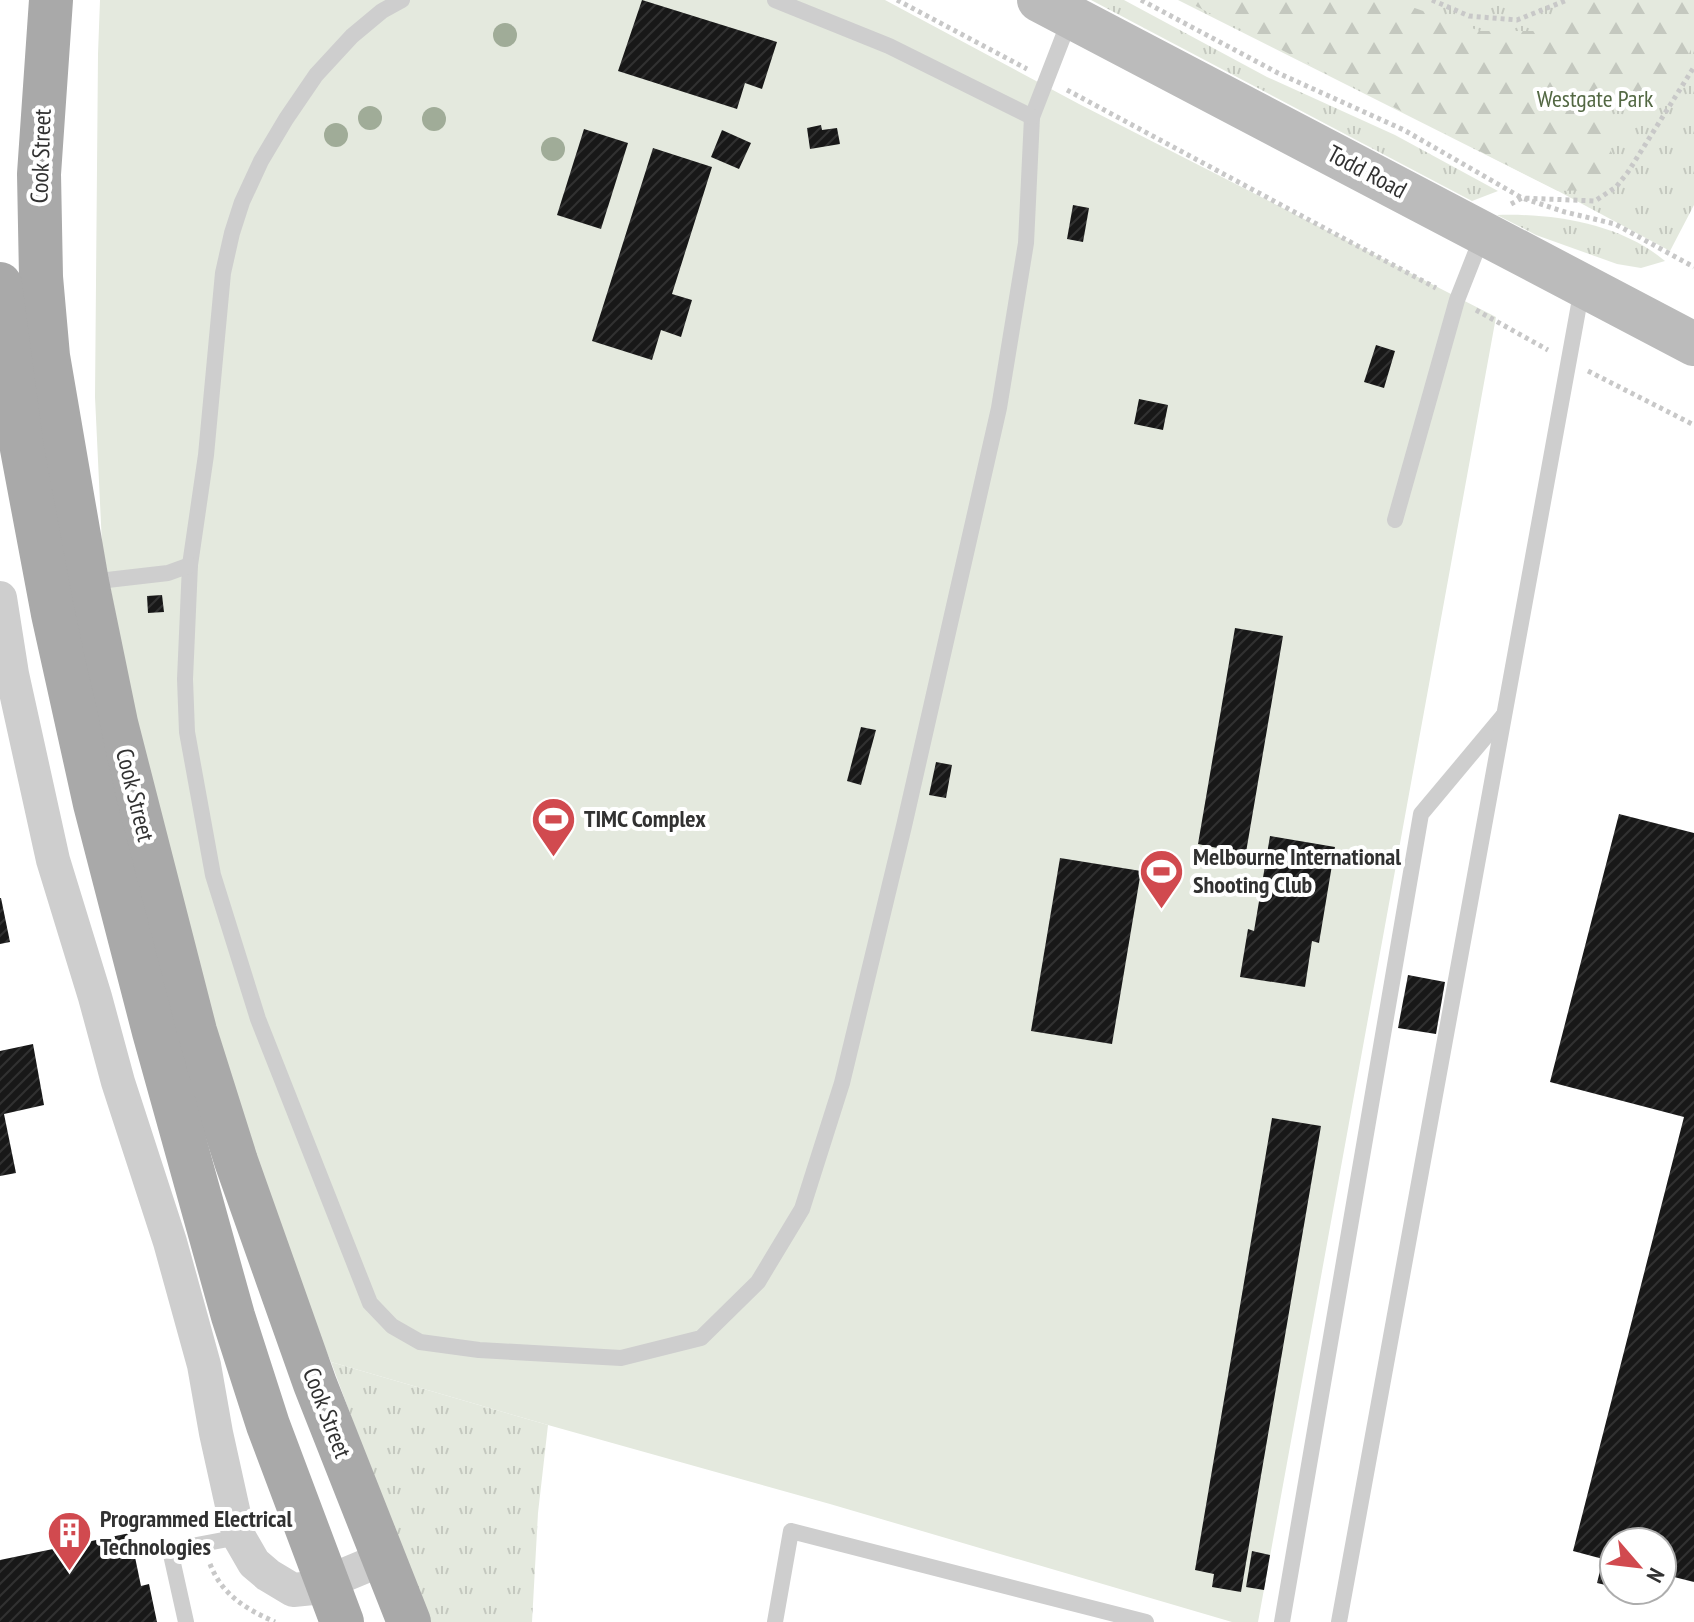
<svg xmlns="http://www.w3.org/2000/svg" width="1694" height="1622" font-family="'PT Sans Narrow',sans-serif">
	<defs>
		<pattern id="grass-tufts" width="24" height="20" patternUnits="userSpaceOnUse" patternTransform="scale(2)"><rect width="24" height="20" fill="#e4e9de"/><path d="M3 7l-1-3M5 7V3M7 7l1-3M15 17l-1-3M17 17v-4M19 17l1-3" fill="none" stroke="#c4c8bf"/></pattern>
		<pattern id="forest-firs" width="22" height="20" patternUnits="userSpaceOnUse" patternTransform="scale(2)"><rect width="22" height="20" fill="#e4e9de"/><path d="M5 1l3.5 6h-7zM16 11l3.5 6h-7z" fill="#c4c8bf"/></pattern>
		<pattern id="building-hatch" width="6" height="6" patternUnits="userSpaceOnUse" patternTransform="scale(2)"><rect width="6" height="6" fill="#181818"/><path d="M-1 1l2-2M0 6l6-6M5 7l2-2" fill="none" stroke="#313131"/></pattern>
	</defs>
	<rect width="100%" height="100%" fill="#fff"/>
	<g fill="url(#grass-tufts)">
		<path d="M1091,0H1124L1267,77L1395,135L1498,191L1472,201Z"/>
		<path d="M1178,0H1694V205L1670,251L1558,191Z"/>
		<path d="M1497,215C1554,213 1621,224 1665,261L1641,268L1617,264L1536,235Z"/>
		<path d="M331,1362L548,1425L538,1513L532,1622H427Z"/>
	</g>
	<path fill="url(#forest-firs)" d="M1184,0H1392L1480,31H1534L1578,12L1589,0H1694V43L1688,56L1664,83L1606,105L1604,132L1615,162L1593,190L1558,191Z"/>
	<path fill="#e4e9de" d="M100,0H885L1079,104L1496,317L1258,1622H1232L830,1504L548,1425L331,1362L278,1238L188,986L102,545L95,397L98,54Z"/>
	<g fill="url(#building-hatch)">
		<path d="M642,0L777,42L762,89L745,83L737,109L618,71Z"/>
		<path d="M821,125L822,130L837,128L840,144L810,149L807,128Z"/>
		<path d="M584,129L628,143L601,229L557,215Z"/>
		<path d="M722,130L751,143L739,169L711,157Z"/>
		<path d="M653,148L712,167L672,294L692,300L681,337L661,330L652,360L592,341Z"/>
		<path d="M1073,205L1089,208L1083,242L1067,239Z"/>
		<path d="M1376,345L1395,351L1384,388L1364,382Z"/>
		<path d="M1139,399L1168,405L1163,430L1134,424Z"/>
		<path d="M162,595L164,612L148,613L147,596Z"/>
		<path d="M1235,628L1283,636L1244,864L1215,859L1217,848L1198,844Z"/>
		<path d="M861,727L876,730L861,785L847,781Z"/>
		<path d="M936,762L952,765L946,798L929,795Z"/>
		<path d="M1619,814L1694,833V1582L1662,1574V1542H1614V1587L1597,1583L1603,1559L1573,1551L1684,1117L1550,1082Z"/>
		<path d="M1270,836L1335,847L1319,943L1312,941L1305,987L1240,977L1248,929L1254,931Z"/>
		<path d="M1060,858L1141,871L1112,1044L1031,1031Z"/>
		<path d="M0,898H1L10,942L0,944Z"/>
		<path d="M1408,975L1445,982L1436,1034L1398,1028Z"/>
		<path d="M33,1044L44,1105L4,1114L16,1173L0,1176V1051Z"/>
		<path d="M1272,1118L1321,1126L1241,1592L1212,1587L1214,1574L1195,1570Z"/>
		<path d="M130,1533L141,1586L149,1584L157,1622H0V1560Z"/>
		<path d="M1252,1551L1270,1555L1264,1590L1246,1587Z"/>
	</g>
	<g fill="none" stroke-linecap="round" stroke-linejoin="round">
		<g stroke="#c8c8c8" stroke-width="5" stroke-dasharray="4 4" stroke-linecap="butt">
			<path d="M897,0L1027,69"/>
			<path d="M1141,0L1278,73L1404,130L1522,198L1565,212L1615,224L1694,267"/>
			<path d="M1432,0L1469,16L1517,20L1567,0"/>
			<path d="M1067,90L1436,288"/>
			<path d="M1511,204L1522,198L1595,201L1616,187L1628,172L1694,67"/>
			<path d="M1476,310L1548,350"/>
			<path d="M1588,371L1694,425"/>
			<path d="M210,1564C222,1595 246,1609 275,1622"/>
		</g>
		<g stroke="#cecece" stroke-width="16">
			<path d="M402,0L382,11L352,36L316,75L286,119L261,161L242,202L232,233L223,273L206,455L190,565L185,679L187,732L213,875L258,1019L370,1303L392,1326L420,1342L479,1350L621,1358L701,1338L758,1282L802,1209L842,1083L904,826L999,408L1026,243L1032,117L1070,19"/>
			<path d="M775,0L889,46L1032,117"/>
			<path d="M1395,520L1457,300L1483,234"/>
			<path d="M90,582L168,573L190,565"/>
			<path d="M186,1622L170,1550L239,1537"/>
			<path d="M775,1622L791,1531L1146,1622"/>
			<path d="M1282,1622L1421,814L1503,716"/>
			<path d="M1339,1622L1582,288"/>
		</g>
		<path stroke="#cecece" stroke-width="34" d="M0,598L12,674L53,860L95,997L118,1082L170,1242L204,1365L216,1433L239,1537L254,1563L268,1575L293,1590L313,1588L385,1558"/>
		<path stroke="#bbb" stroke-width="44" d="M1039,0L1694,344"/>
		<g stroke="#a9a9a9" stroke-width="44">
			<path d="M51,0L39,174L41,277L48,356L66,461L87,582L116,723L195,1031L236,1161L315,1384L409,1622"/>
			<path d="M0,284L22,449L53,614L95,804L154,1032L233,1316L268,1425L342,1622"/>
		</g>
	</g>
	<g fill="#a0ac98">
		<circle cx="505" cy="35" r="12"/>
		<circle cx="370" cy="118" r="12"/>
		<circle cx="434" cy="119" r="12"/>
		<circle cx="336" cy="135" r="12"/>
		<circle cx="553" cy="149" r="12"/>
	</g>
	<defs>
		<symbol id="stadium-pin" viewBox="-11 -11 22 30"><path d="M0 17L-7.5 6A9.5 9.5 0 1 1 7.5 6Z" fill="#d14a4f" stroke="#fff"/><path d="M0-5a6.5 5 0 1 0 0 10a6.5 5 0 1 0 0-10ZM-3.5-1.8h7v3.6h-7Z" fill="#fff"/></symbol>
		<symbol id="building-pin" viewBox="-11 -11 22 30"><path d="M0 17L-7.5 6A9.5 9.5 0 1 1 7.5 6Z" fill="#d14a4f" stroke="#fff"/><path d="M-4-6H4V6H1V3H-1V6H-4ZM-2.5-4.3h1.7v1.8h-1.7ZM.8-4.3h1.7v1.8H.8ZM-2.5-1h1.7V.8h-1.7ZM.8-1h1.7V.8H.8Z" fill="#fff"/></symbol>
	</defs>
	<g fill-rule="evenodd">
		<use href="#stadium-pin" x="528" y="794" width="51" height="69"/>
		<use href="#stadium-pin" x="1136" y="846" width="51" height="69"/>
		<use href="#building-pin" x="44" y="1508" width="51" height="69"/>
	</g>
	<g text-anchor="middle" stroke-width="8" stroke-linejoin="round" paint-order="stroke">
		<g font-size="24" fill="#536843" stroke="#fff">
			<text x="1595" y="107">Westgate Park</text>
		</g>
		<g font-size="24" fill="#313131" stroke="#fff">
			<text transform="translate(41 156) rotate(-88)" y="8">Cook Street</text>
			<text transform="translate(1367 172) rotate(28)" y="8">Todd Road</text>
			<text transform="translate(135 795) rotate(76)" y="8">Cook Street</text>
			<text transform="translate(327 1413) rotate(69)" y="8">Cook Street</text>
		</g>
		<g font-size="24" font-weight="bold" fill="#313131" stroke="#fff" text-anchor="start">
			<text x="584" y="827">TIMC Complex</text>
			<text x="1193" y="865">Melbourne International<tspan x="1193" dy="28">Shooting Club</tspan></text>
			<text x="100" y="1527">Programmed Electrical<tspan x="100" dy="28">Technologies</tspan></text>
		</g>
	</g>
	<g transform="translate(1638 1566) rotate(118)"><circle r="38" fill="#ffffff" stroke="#adadad" stroke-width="2"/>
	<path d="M0-6L14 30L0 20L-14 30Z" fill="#d14a4f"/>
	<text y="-12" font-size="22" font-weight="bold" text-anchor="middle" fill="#313131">N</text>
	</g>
</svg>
